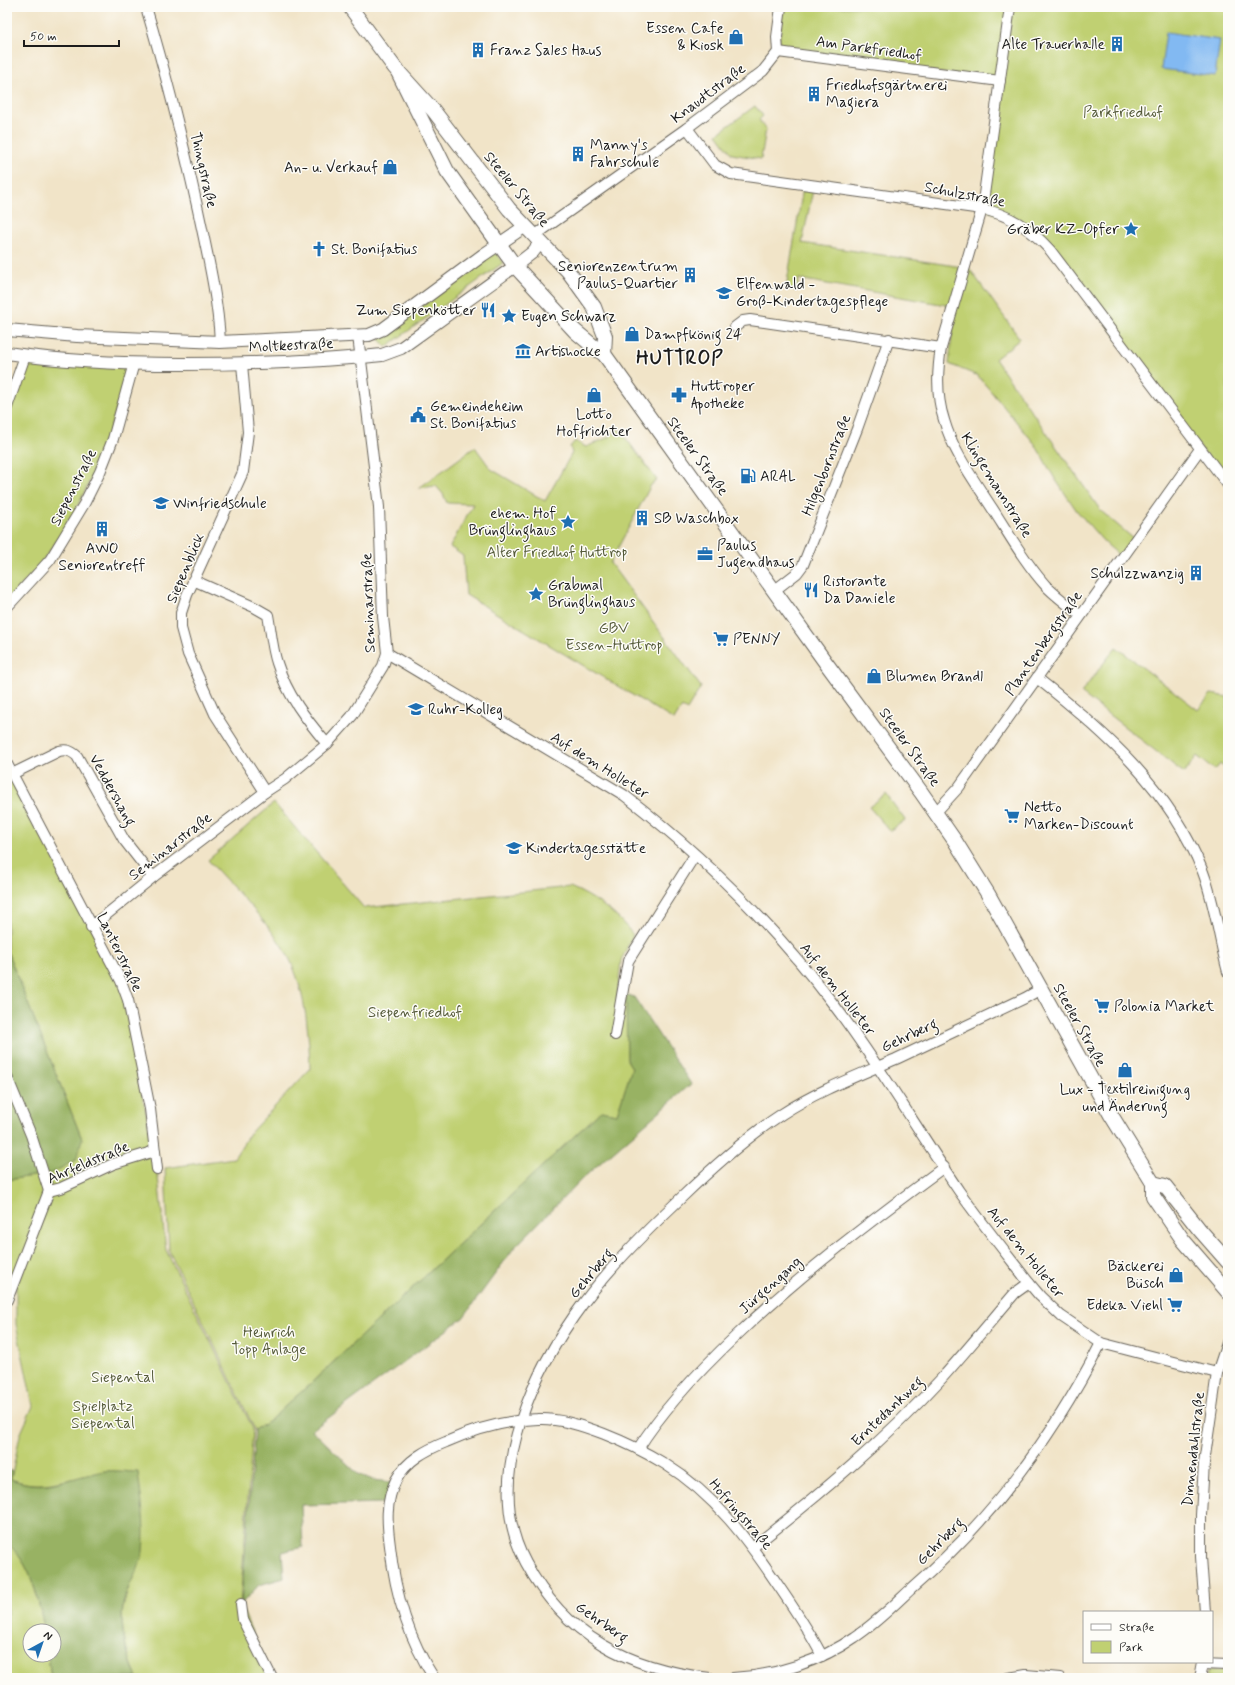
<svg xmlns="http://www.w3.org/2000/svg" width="1235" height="1685" font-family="Mynerve,sans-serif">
	<rect width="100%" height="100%" fill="#fdfcf7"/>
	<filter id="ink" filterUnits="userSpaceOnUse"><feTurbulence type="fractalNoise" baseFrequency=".025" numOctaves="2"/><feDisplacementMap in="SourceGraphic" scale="8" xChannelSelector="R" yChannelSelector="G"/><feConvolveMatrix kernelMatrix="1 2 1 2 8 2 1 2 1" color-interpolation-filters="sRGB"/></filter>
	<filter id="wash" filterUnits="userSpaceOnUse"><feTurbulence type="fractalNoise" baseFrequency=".012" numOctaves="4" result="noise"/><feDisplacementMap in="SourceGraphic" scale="16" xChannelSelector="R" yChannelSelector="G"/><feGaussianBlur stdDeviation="0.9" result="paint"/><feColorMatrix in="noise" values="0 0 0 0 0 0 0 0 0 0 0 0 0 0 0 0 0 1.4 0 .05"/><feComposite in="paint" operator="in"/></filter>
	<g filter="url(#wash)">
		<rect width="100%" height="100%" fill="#f1e4c8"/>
		<g fill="#c0d072" stroke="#6e7647">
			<path d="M783,7H1009L1000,81L778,51Z"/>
			<path d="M1011,7H1228V484L1041,238L983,208Z"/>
			<path d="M755,106L763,116L759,120L766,129L761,159L732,154L717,134Z"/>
			<path d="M803,188L813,190L802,243L969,268L1020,339L995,359L1101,511L1134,539L1121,557L1104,542L1077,511L1055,479L1035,444L978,376L949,364L954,316L946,305L799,279L796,291L786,288Z"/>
			<path d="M496,253L503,263L386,347L379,339L487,257Z"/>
			<path d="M25,356L130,364C110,431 89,501 45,557C34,573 20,586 7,601V408Z"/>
			<path d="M619,429L657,480L651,485L610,563L701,687L687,710L682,707L674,720L466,595L463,556L450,547L473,504L447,503L443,494L436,486L419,488L475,447L491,469L545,501L572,453L570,447L575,441L586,447L609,437Z"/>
			<path d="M1116,647L1198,710L1211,694L1228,697V770L1220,764L1215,770L1197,756L1184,773L1081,693Z"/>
			<path d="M7,766L120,981L157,1168L166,1250L253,1429L240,1604L272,1678H137C128,1655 117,1625 125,1600C129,1584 137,1569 143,1553L82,1477C57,1482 36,1489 11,1479L20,1435L33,1406L16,1324V1273L7,1270V1180L52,1173L82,1139L7,951Z"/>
			<path d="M886,794L905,820L890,831L869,807Z"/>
			<path d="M274,803L364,908L570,887C594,897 618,914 633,935L621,961L617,999L626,994L627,1060L632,1068L617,1114L601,1111L310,1384L269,1421L255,1430L169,1251L165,1168L234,1158L250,1133L310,1069C309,1034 306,997 292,964C277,930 233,888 208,860Z"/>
			<path d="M7,1543C34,1567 37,1598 45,1631H30V1655H48L51,1678H7Z"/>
			<path d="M1209,1670H1228V1678H1206Z"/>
		</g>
		<g fill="#98b264" stroke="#5a6740">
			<path d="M7,951L82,1139L76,1160L52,1173L7,1180Z"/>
			<path d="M626,994L634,997L691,1084L583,1178L514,1248L463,1318L312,1430L358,1474L373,1480L391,1482L385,1503L301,1505L303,1547L282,1552L284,1578L259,1585L241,1604L255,1430L269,1421L310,1384L601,1111L617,1114L632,1068L627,1060Z"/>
			<path d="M7,1470L12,1471L11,1479C45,1493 71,1477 104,1471C115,1470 127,1472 138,1472C141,1498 146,1524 143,1551C141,1568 128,1584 124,1600C118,1626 127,1655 137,1678H51L48,1655H54V1631H45C37,1598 34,1567 7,1543Z"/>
		</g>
		<path fill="#82b9f2" stroke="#4f6a87" d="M1166,32L1220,40L1215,76L1161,69Z"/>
	</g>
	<g filter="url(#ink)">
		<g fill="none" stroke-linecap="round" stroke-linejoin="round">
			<defs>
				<g id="minor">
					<path d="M146,7C166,74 183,142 198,210C207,253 218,298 220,342"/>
					<path d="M1010,7L982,209L941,348C937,372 936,396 944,420C953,452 974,480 992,508C1009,534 1025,563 1046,586C1057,597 1069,606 1081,615"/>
					<path d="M778,52L1000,81"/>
					<path d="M778,52L777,37L781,7"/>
					<path d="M687,128L715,165L731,174L982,209C1010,215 1030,228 1050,250L1228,485"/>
					<path d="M534,236L687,128L763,71L778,52"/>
					<path d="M735,327L743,321L750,320L941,348"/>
					<path d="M242,364L248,432L243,472L187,595L181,613V628L188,654L215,714L265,792"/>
					<path d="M7,407L25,356"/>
					<path d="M193,580L254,607L268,615C271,631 272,648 277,663C287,695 306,719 327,744"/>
					<path d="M775,590L797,573L803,565L857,429L889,339"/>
					<path d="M7,607L50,560L84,504L100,472L113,439L134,363"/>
					<path d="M387,653L624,795C702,855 774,926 834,1005C879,1064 917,1129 959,1191C981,1222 1005,1252 1029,1283L1040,1296L1061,1316L1101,1343L1217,1373"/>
					<path d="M1037,678C1104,731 1171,790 1203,872C1215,904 1219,939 1228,972"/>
					<path d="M7,764L121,981L128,1000L150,1109L157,1169"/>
					<path d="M12,774L59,751C67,749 71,751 77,756L124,840L153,877"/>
					<path d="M936,812L959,787L1200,449"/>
					<path d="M91,927L153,877L265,792L285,779L327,744L352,716L383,666L387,653L383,617L379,507L358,336"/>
					<path d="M615,1035L628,961L695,855"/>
					<path d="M7,1077L31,1135L49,1191"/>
					<path d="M49,1191L61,1188L113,1164L155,1151"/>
					<path d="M7,1300L49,1191"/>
					<path d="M638,1449C664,1407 701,1369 737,1335C801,1274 872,1220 944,1167"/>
					<path d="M753,1547C819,1495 885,1440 942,1378C967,1350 991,1321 1015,1293L1029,1283"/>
					<path d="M241,1604L243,1620L272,1678"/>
					<path d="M1205,1612L1201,1557V1515L1204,1463L1217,1373L1228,1340"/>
					<path d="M1203,1664L1228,1665"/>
					<path d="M434,1678C408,1638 395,1594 390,1546C387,1523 385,1502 396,1480C407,1460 426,1450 446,1442C475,1429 506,1420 538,1419C574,1417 634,1445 665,1464C715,1495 748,1540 780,1588C795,1610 810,1632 822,1656"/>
					<path d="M710,1678C629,1669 565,1636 526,1563C483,1485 528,1382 574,1316C604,1273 643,1234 680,1199C712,1168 745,1138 782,1114C817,1091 857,1076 896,1059C939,1039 982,1018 1025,998L1041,989"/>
					<path d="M733,1678C775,1676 821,1661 855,1637C875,1624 893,1606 910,1590C991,1520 1053,1438 1101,1343"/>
					<path d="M1008,1678L1026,1675L1060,1678"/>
					<path d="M1200,1678L1203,1662"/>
				</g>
				<g id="tertiary">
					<path d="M7,330L77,336L220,342L369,335L383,329L483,255L524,227"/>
					<path d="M7,353C65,362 124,364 182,364C249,364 316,362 382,355L401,348L515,266L533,252L540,243"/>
				</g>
				<g id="secondary">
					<path d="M350,7L395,68L433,110L509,209L568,271L594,307L605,336L604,354"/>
					<path d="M398,72L447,171L499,244L515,266L575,331L599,351L604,354L826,663L921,792L955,841L988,894L1111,1115L1153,1183V1196L1183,1240L1228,1292"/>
					<path d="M1153,1183L1165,1186L1199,1229L1228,1262"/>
				</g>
			</defs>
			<use href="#minor" stroke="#676258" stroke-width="12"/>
			<use href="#tertiary" stroke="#676258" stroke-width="14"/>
			<use href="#secondary" stroke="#676258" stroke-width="16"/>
			<use href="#minor" stroke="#fff" stroke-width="10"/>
			<use href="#tertiary" stroke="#fff" stroke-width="12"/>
			<use href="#secondary" stroke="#fff" stroke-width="14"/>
		</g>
	</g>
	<defs>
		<symbol id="shop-bare" viewBox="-9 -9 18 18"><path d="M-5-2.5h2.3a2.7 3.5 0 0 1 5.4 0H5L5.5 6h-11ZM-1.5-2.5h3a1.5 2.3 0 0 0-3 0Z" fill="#1f6fb2" stroke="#fdfcf7" stroke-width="2.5" paint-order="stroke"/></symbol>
		<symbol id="building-bare" viewBox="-9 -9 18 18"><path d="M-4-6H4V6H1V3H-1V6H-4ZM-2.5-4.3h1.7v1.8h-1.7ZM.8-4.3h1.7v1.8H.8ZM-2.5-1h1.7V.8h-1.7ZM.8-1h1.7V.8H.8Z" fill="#1f6fb2" stroke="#fdfcf7" stroke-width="2.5" paint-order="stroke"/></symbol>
		<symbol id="sight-bare" viewBox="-9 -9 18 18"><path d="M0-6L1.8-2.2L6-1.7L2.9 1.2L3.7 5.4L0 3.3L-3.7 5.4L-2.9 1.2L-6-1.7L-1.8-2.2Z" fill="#1f6fb2" stroke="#fdfcf7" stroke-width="2.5" paint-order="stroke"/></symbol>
		<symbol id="church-bare" viewBox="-9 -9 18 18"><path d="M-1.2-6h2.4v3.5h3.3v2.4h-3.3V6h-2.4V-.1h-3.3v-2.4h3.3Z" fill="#1f6fb2" stroke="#fdfcf7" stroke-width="2.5" paint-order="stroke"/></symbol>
		<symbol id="school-bare" viewBox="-9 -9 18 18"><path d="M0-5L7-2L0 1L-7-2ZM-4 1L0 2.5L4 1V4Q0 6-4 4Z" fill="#1f6fb2" stroke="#fdfcf7" stroke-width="2.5" paint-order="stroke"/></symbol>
		<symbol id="restaurant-bare" viewBox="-9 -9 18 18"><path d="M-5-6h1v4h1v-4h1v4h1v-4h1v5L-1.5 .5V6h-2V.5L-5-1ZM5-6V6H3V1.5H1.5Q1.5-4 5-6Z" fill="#1f6fb2" stroke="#fdfcf7" stroke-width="2.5" paint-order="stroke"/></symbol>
		<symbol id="museum-bare" viewBox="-9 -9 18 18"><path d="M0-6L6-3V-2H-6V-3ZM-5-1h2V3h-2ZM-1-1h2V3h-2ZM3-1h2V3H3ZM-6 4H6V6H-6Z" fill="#1f6fb2" stroke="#fdfcf7" stroke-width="2.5" paint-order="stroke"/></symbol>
		<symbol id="pharmacy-bare" viewBox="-9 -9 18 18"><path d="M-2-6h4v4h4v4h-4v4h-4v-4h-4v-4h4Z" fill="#1f6fb2" stroke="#fdfcf7" stroke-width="2.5" paint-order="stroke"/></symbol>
		<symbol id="civic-bare" viewBox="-9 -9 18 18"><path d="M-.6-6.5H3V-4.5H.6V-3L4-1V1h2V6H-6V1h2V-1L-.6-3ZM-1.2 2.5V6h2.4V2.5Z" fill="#1f6fb2" stroke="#fdfcf7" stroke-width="2.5" paint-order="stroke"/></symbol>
		<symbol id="fuel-bare" viewBox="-9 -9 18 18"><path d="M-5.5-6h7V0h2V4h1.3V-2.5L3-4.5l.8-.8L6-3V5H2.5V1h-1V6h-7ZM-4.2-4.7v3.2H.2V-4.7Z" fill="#1f6fb2" stroke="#fdfcf7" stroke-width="2.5" paint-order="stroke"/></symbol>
		<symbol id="office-bare" viewBox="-9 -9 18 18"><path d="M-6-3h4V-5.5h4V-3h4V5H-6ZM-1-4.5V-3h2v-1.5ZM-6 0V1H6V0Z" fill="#1f6fb2" stroke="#fdfcf7" stroke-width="2.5" paint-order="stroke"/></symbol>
		<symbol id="supermarket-bare" viewBox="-9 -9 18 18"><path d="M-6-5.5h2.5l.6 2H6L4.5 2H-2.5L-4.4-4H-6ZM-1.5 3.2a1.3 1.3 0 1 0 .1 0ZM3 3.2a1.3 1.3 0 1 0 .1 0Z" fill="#1f6fb2" stroke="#fdfcf7" stroke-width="2.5" paint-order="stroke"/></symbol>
	</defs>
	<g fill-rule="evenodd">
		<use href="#shop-bare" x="725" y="26" width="22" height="22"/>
		<use href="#building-bare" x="1106" y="33" width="22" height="22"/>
		<use href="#building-bare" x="467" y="39" width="22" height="22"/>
		<use href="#building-bare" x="803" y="83" width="22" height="22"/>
		<use href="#building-bare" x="567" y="143" width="22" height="22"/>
		<use href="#shop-bare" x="379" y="156" width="22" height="22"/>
		<use href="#sight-bare" x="1120" y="218" width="22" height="22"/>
		<use href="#church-bare" x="308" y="238" width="22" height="22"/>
		<use href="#building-bare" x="679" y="264" width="22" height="22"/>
		<use href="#school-bare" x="713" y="282" width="22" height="22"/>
		<use href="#restaurant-bare" x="477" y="299" width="22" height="22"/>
		<use href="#sight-bare" x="498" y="305" width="22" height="22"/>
		<use href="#shop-bare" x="621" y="323" width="22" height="22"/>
		<use href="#museum-bare" x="512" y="340" width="22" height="22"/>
		<use href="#shop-bare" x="583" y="384" width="22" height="22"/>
		<use href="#pharmacy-bare" x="668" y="384" width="22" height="22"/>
		<use href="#civic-bare" x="407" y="404" width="22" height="22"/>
		<use href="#fuel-bare" x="737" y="465" width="22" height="22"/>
		<use href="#school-bare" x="150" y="492" width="22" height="22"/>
		<use href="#building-bare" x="631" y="507" width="22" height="22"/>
		<use href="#sight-bare" x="557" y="511" width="22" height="22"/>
		<use href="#building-bare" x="91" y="518" width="22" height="22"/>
		<use href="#office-bare" x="694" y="543" width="22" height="22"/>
		<use href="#building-bare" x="1185" y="562" width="22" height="22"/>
		<use href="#restaurant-bare" x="800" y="579" width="22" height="22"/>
		<use href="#sight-bare" x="525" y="583" width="22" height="22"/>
		<use href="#supermarket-bare" x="710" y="628" width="22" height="22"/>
		<use href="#shop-bare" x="863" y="665" width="22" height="22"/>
		<use href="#school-bare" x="405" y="698" width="22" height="22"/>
		<use href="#supermarket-bare" x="1001" y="805" width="22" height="22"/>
		<use href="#school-bare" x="503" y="837" width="22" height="22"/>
		<use href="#supermarket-bare" x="1091" y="995" width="22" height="22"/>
		<use href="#shop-bare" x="1114" y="1059" width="22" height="22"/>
		<use href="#shop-bare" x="1165" y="1264" width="22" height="22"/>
		<use href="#supermarket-bare" x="1164" y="1294" width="22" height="22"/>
	</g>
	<g text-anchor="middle" stroke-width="3" stroke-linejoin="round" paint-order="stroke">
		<g font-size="15" fill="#1c1c1c" stroke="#fdfcf7" text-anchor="start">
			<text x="724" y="33" text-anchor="end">Essen Cafe<tspan x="724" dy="17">&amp; Kiosk</tspan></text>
			<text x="1105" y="49" text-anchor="end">Alte Trauerhalle</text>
			<text x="490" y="55">Franz Sales Haus</text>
			<text x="826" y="90">Friedhofsgärtnerei<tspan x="826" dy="17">Magiera</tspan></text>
			<text x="590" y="150">Manny's<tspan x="590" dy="17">Fahrschule</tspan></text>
			<text x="378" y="172" text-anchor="end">An- u. Verkauf</text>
			<text x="1119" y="234" text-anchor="end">Gräber KZ-Opfer</text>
			<text x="331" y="254">St. Bonifatius</text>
			<text x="678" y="271" text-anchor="end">Seniorenzentrum<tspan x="678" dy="17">Paulus-Quartier</tspan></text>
			<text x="736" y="289">Elfenwald -<tspan x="736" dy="17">Groß-Kindertagespflege</tspan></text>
			<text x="476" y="315" text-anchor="end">Zum Siepenkötter</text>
			<text x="521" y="321">Eugen Schwarz</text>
			<text x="644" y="339">Dampfkönig 24</text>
			<text x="535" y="356">Artishocke</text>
			<text x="691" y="391">Huttroper<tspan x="691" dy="17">Apotheke</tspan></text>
			<text x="430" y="411">Gemeindeheim<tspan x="430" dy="17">St. Bonifatius</tspan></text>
			<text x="594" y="419" text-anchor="middle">Lotto<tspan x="594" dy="17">Hoffrichter</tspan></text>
			<text x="760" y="481">ARAL</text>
			<text x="173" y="508">Winfriedschule</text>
			<text x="556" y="518" text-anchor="end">ehem. Hof<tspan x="556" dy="17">Brünglinghaus</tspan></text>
			<text x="654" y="523">SB Waschbox</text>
			<text x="717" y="550">Paulus<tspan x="717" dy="17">Jugendhaus</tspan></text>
			<text x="102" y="553" text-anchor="middle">AWO<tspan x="102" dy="17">Seniorentreff</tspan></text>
			<text x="1184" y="578" text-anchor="end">Schulzzwanzig</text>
			<text x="823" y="586">Ristorante<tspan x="823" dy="17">Da Daniele</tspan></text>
			<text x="548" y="590">Grabmal<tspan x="548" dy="17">Brünglinghaus</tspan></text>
			<text x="733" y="644">PENNY</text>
			<text x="886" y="681">Blumen Brandl</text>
			<text x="428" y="714">Ruhr-Kolleg</text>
			<text x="1024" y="812">Netto<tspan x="1024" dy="17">Marken-Discount</tspan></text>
			<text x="526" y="853">Kindertagesstätte</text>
			<text x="1114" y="1011">Polonia Market</text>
			<text x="1125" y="1094" text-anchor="middle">Lux - Textilreinigung<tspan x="1125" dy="17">und Änderung</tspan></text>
			<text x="1164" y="1271" text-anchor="end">Bäckerei<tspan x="1164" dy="17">Büsch</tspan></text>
			<text x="1163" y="1310" text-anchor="end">Edeka Viehl</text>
		</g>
		<g font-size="15" fill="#1c1c1c" stroke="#fdfcf7">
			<text transform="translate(869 48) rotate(8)" y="5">Am Parkfriedhof</text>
			<text transform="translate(708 93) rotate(-37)" y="5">Knaudtstraße</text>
			<text transform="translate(204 170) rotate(77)" y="5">Thingstraße</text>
			<text transform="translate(517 189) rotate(50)" y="5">Steeler Straße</text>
			<text transform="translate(965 194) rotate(11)" y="5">Schulzstraße</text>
			<text transform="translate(291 345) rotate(-3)" y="5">Moltkestraße</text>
			<text transform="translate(698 456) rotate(54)" y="5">Steeler Straße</text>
			<text transform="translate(826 465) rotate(-68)" y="5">Hilgenbornstraße</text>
			<text transform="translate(997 485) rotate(58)" y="5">Klingemannstraße</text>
			<text transform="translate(73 487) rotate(-63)" y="5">Siepenstraße</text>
			<text transform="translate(185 568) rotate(-67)" y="5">Siepenblick</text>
			<text transform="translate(368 603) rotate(-92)" y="5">Seminarstraße</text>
			<text transform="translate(1043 643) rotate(-55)" y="5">Plantenbergstraße</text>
			<text transform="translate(910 747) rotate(54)" y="5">Steeler Straße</text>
			<text transform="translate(600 765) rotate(32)" y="5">Auf dem Holleter</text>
			<text transform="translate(113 790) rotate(61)" y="5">Veddershang</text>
			<text transform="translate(170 846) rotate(-38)" y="5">Seminarstraße</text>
			<text transform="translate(120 952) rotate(64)" y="5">Lanterstraße</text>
			<text transform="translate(838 989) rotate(52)" y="5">Auf dem Holleter</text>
			<text transform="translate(1080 1025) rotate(61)" y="5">Steeler Straße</text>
			<text transform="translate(909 1035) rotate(-25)" y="5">Gehrberg</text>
			<text transform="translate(88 1162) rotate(-23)" y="5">Ahrfeldstraße</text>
			<text transform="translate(1026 1252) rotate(51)" y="5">Auf dem Holleter</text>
			<text transform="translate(591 1273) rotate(-50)" y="5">Gehrberg</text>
			<text transform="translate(770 1285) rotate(-42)" y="5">Jürgengang</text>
			<text transform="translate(887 1411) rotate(-44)" y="5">Erntedankweg</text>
			<text transform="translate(1193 1449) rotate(-84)" y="5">Dinnendahlstraße</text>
			<text transform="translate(741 1514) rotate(49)" y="5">Hofringstraße</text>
			<text transform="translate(940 1541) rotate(-45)" y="5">Gehrberg</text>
			<text transform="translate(602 1622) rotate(35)" y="5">Gehrberg</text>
		</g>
		<g font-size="15" fill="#555b3a" stroke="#fdfcf7">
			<text x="1123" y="117">Parkfriedhof</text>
			<text x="557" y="557">Alter Friedhof Huttrop</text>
			<text x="614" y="633">GBV<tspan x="614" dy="17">Essen-Huttrop</tspan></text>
			<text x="415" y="1017">Siepenfriedhof</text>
			<text x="269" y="1337">Heinrich<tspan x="269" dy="17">Topp Anlage</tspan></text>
			<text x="123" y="1382">Siepental</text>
			<text x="103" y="1411">Spielplatz<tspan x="103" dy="17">Siepental</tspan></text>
		</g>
		<g font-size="19" font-weight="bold" letter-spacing="1" fill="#1c1c1c" stroke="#fdfcf7">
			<text x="680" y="364">HUTTROP</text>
		</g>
	</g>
	<rect width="1235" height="1685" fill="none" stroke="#fdfcf7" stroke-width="24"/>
	<rect x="1083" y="1611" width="130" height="52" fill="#fdfcf7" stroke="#a3a29f"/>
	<rect x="1091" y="1624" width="20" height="6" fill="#ffffff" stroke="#a3a29f"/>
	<text x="1119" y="1631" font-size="12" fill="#1c1c1c">Straße</text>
	<rect x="1091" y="1641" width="20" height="12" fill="#c0d072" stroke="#a3a29f"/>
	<text x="1119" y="1651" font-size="12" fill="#1c1c1c">Park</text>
	<g transform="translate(42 1643) rotate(40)"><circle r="19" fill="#fdfcf7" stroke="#a3a29f"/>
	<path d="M0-3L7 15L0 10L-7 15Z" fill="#1f6fb2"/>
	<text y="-6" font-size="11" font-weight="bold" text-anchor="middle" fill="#1c1c1c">N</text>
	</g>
	<path d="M24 40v6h95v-6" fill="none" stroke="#1c1c1c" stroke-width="2"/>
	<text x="30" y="40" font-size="12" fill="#1c1c1c" stroke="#fdfcf7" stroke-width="3" paint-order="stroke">50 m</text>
</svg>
